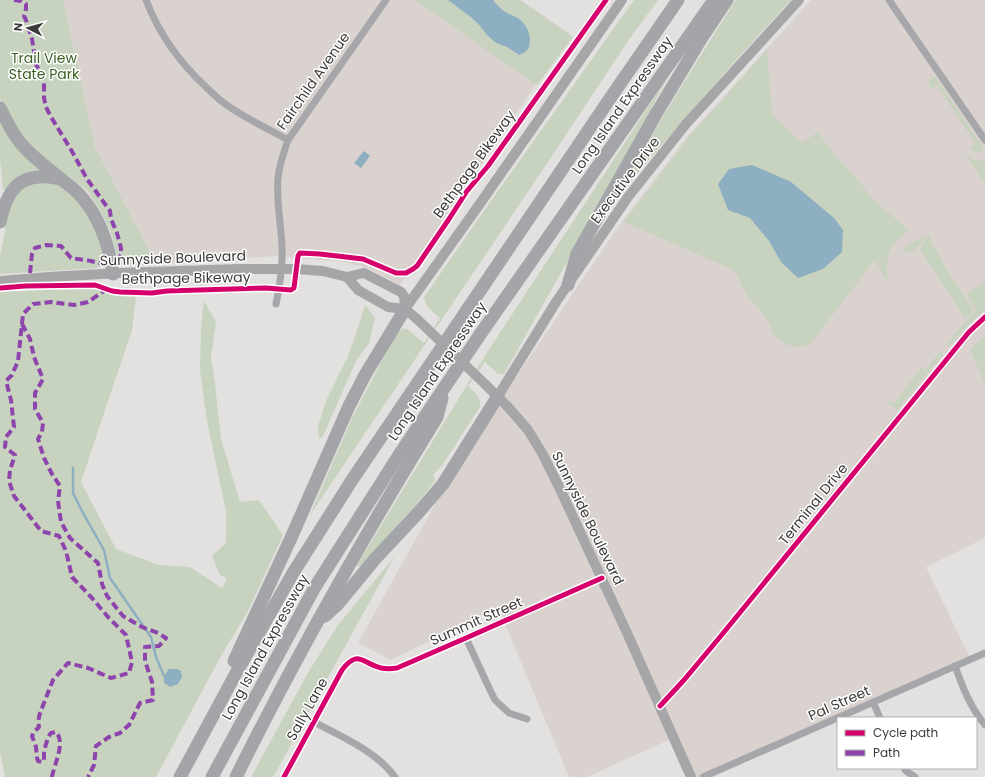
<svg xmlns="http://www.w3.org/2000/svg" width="985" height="777" font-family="Poppins,sans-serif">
	<rect width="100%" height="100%" fill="#e3e1df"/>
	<g fill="#d9d2ce">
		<path d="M63,0H521L570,34L400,285L368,268L343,262L277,256L156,264L95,147Z"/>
		<path d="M811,0H985V538L926,567L971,660L706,777H690L673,738L587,777H569L498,607L391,660L358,643L444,488L501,396L519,373L618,227L686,138Z"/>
	</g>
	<g fill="#c7d3be">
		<path d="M0,0H63L95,147L156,264L126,266L121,265L119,261L110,230L101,212L87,190L27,146L2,104L0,98Z"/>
		<path d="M415,0H448L472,18L480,26L487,35L496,43L507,47L519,55L517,17C506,14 500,8 493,0H519L573,37L537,85Z"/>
		<path d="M634,0H658L628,41L546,165L310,515L353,416L397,332L403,329H407L424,343L440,318C433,312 425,307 424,297L486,208Z"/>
		<path d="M736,0H791L728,69L628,184L640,154L699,58Z"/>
		<path d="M767,50L772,115L802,143L818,132L835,156L861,183L869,196L904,226L908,231C887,247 885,257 888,283L875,260L810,344L798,347L788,345L775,337L766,317L746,294L734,270L624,222L689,137Z"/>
		<path d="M668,77L616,175L504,374H498L485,362L468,386C475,393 481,396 480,407L443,464L433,475L435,481L414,507L360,567L357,565L484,357Z"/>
		<path d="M933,77H935L985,150L984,151C979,153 972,153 971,147L976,144L937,85L932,88L929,86V81Z"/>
		<path d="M0,116L44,172L5,191L3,188L0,159Z"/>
		<path d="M965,155C971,160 977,162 985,160V184Z"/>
		<path d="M31,180H48L64,188L79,201L96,227L105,261L102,266L97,268L0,274V256L5,231L6,207L15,190Z"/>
		<path d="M927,234C922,242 915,254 903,253V250L905,247Z"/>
		<path d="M929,235C939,262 959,285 973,310L965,319L920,249Z"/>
		<path d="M985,282V309L968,325L950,345L947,344L966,321L976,310L967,294Z"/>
		<path d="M96,288L116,296L136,297L132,330L81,482L116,549L159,565L190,567L222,588L227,578L220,575L212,556L226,543V512L207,421L200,371L201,327L204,301L216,322L211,357L215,384L221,439L240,502L259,500L283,535L248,611L221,656L156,777H5L0,752V292Z"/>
		<path d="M365,305L375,318L369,343L356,361L323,436L319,439L318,427L325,403L348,356L358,328Z"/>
		<path d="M985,335V384L970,349Z"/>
		<path d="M941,350L943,354L897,410L887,403V401L888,400L893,404L922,367L925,371Z"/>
		<path d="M395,556L273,777H251L309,671L338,625Z"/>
	</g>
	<g fill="#8eafc2">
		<path d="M448,0H493C496,4 500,8 504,11C508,14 512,15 516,17C524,21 530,31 530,40C530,49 527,52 519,55L507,47L496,43L487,35L480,26L472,18Z"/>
		<path d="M364,151L370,156L361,168L354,163Z"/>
		<path d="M752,165L791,182L834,218L843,230L842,252L823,269L798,278L781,262L769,241L750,218L728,210L718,184L729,169Z"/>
		<path d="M169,669H177L181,671L182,677L178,684L170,687L164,683V676Z"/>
	</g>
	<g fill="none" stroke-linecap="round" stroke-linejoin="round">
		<path stroke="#8eafc2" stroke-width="2.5" d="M73,468V493L83,513L104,550L110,578L151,637L156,657L164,676L167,678"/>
		<g stroke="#a6a6ab" stroke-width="7">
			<path d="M146,0C159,34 180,63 206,87C210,91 215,96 220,100C240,116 265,127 288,140"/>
			<path d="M889,0L985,140"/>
			<path d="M276,304C280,285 283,265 282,246C281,223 276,201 278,178C279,165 284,152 288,140L386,0"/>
			<path d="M466,638L490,690L495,700L509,713L527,719"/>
			<path d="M955,666C963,688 970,707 985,725"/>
			<path d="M873,702L880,718"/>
			<path d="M660,706L684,680L720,637L969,332L985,317"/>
			<path d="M314,722C341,736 377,752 395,777"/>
			<path d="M904,768L906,771L915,777"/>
			<path d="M284,777L342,670C358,649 362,663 381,668C386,669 391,669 397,668L466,638L602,578"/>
			<path d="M703,777L985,653"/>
		</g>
		<g stroke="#a6a6a9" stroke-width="10">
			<path d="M347,277L358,290L388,307L405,309L417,319"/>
			<path d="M0,281L49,277L119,273L239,269H296L323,271L347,277L364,273L401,292L404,296L405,309"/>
			<path d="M405,309L479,205L622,0"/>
			<path d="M486,385L509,408L528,430L542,453L559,487L628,635L691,777"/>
			<path d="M498,396L556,302L628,197L686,124L799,0"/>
		</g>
		<g stroke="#a4a5a8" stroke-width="13">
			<path d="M0,108C7,121 13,136 24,147C35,159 49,169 61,179C67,184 73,188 78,193C99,215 109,244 113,274"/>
			<path d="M0,222C5,200 13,178 39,177C47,176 54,178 61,179"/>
			<path d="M568,285L577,254L656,114L701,39L727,0"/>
			<path d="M325,616L337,605L375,559L418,513L443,484L498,396"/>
			<path d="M234,661L291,538L349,406L365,375L405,309"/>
			<path d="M180,777L235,675L293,573L352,480L613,94L678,0"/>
			<path d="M212,777L315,587L399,455L479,336L714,0"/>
			<path d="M236,777C297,654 365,534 437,417L442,398"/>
		</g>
		<path stroke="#a6a6a9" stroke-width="10" d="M417,319L486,385"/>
		<g stroke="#8e44ad" stroke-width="4" stroke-dasharray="8 4" stroke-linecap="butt">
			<path d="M14,0L21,1L26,4V9L24,16L26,20L32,39L36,64L43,78L44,85V98L46,107L51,117L70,148L74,155L87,179L110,211L111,219L117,233L121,248V255L117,260"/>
			<path d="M30,273L32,254L35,248L46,245L61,246L71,258L91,261L103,264"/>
			<path d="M22,324L30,339L34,357L43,379L35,393V409L43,423L42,432L38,439L44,458L52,474L60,486L58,501L61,522L70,538L98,563L102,584L107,596L123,616L142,627L158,633L166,638L159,646L145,647V661L152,682L153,700L140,703L129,725L120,733L109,737L96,746L94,765L88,777"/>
			<path d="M52,777C54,764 66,743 56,732L51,733C48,736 44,750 44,753C44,756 44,758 44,760L42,762L38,761L37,758L36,747L32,736L34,732L39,727L38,722L40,713L53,680L68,663L88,668L111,678L129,673L132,662L126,635L108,617L92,598L72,577L66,551L59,536L41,531L14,496L9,481L10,470L15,455L5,447L6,437L14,427L11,400L6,381L12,375L18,361L23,314L33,304L51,302L74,305L88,302L107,289"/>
		</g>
		<defs>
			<g id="cycleway">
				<path d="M0,288L25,286L95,285L112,291L120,292L152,293L167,291L266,288L291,290L294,288L298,256L300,253L320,254L363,259L396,273H406L413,269L417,266L449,219L467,191L488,166L606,0"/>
				<path d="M660,706L684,680L720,637L969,332L985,317"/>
				<path d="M284,777L342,670C358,649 362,663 381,668C386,669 391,669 397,668L466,638L602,578"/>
			</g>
		</defs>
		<use href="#cycleway" stroke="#fff" stroke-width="8"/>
		<use href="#cycleway" stroke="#d6006c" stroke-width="5"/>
	</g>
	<g text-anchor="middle" stroke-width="3" stroke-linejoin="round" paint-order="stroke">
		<g font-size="14" fill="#3b5e22" stroke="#fff">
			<text x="44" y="63">Trail View<tspan x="44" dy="16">State Park</tspan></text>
		</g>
		<g font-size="14" fill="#3c3b39" stroke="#fff">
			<text transform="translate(313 81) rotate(-55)" y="5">Fairchild Avenue</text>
			<text transform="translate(622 105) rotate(-55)" y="5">Long Island Expressway</text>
			<text transform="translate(474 164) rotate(-54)" y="5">Bethpage Bikeway</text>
			<text transform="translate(625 180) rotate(-53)" y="5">Executive Drive</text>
			<text transform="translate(173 258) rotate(-2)" y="5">Sunnyside Boulevard</text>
			<text transform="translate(186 278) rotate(-1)" y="5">Bethpage Bikeway</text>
			<text transform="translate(437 371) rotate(-56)" y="5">Long Island Expressway</text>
			<text transform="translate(813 504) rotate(-51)" y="5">Terminal Drive</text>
			<text transform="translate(588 518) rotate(64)" y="5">Sunnyside Boulevard</text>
			<text transform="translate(476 621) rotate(-24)" y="5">Summit Street</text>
			<text transform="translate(265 647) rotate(-61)" y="5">Long Island Expressway</text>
			<text transform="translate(839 703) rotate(-24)" y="5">Pal Street</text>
			<text transform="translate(307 709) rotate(-61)" y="5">Sally Lane</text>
		</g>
	</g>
	<rect x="837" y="717" width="140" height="52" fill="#ffffff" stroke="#b1b1b0"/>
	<rect x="845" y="730" width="20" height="6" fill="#d6006c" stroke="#b1b1b0"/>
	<text x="873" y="737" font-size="12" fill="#3c3b39">Cycle path</text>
	<rect x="845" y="750" width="20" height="6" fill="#8e44ad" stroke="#b1b1b0"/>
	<text x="873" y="757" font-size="12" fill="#3c3b39">Path</text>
	<g transform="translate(28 28) rotate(276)" stroke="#ffffff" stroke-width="3" paint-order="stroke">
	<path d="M0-3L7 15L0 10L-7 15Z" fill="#3c3b39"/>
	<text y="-6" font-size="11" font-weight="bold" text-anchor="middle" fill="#3c3b39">N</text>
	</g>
</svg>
